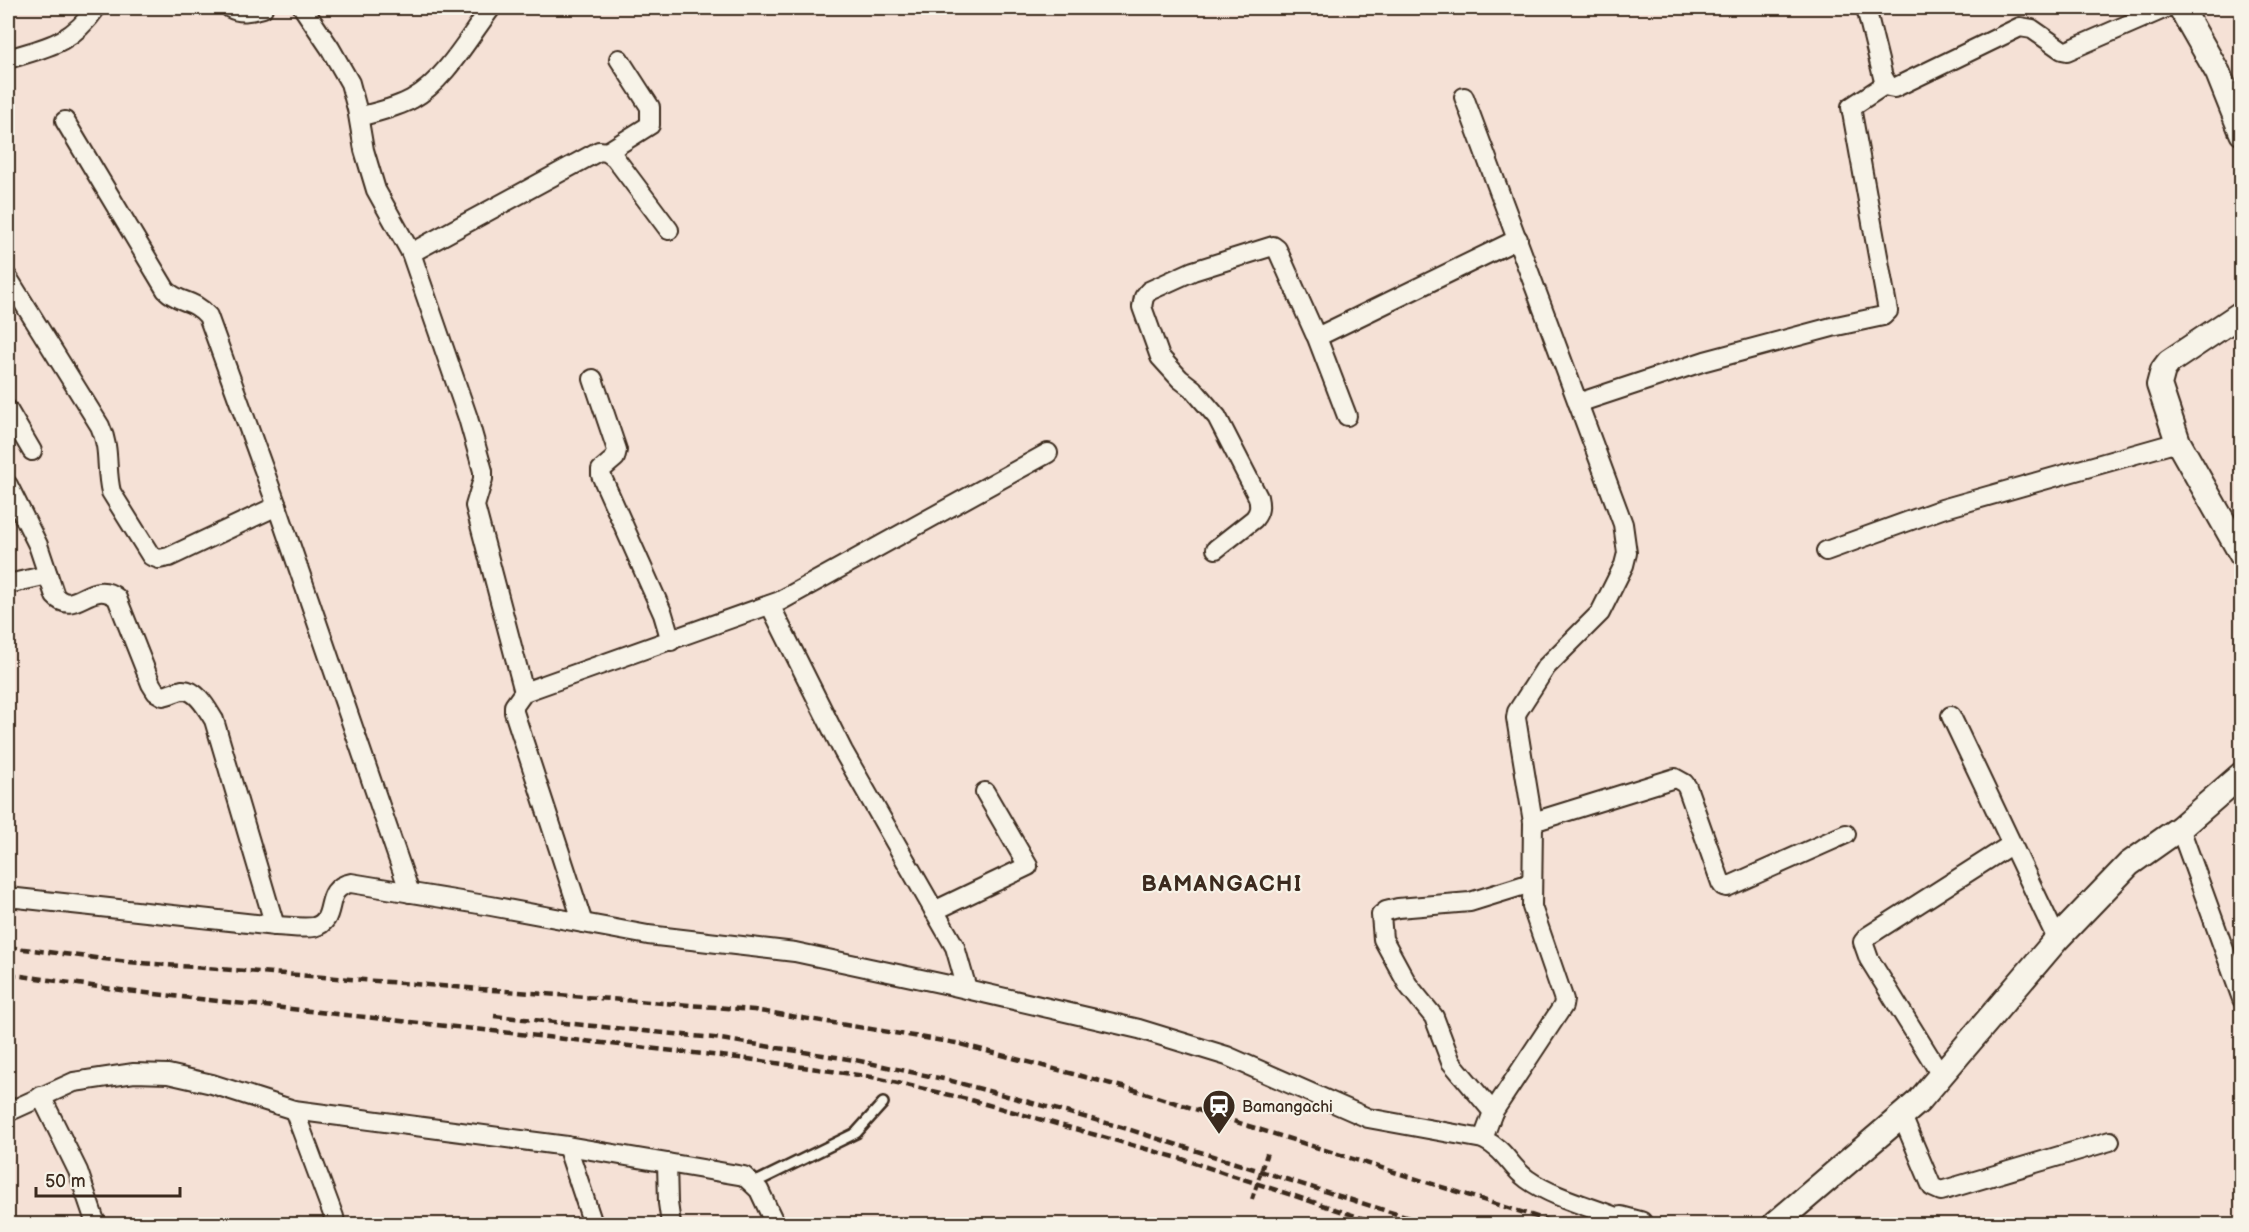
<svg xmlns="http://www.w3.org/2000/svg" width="2249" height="1232" font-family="'Balsamiq Sans',sans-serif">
	<rect width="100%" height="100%" fill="#f5e1d6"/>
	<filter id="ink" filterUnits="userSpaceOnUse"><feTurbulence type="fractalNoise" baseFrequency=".0167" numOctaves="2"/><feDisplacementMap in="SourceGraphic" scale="12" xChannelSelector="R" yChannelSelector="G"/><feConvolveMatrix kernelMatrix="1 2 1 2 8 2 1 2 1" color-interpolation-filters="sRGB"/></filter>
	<g filter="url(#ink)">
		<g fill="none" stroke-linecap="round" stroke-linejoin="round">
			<defs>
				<path id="lane" d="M754,1183L856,1133L883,1103"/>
				<g id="street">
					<path d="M230,8C241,14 251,11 263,8"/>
					<path d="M303,8L330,48L350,83L357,109L364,150L376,190L411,253L468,418L483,471V479L475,506L524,692"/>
					<path d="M1866,8L1883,77L1889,87L1894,88L2020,27L2032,29L2062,50L2067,51L2166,8"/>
					<path d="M8,59C47,47 71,44 96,8"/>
					<path d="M1464,97L1623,524L1627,553L1624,565L1600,613L1546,667L1517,712L1516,718L1533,822L1532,907L1564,1000L1563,1006L1493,1112L1483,1139"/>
					<path d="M359,117C376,112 396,108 412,99C444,82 469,37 491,8"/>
					<path d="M65,121L166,290C180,304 192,298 208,316L277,506L410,893"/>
					<path d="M607,152L650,125V107L619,59"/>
					<path d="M411,253L599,151L607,152L615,158L669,230"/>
					<path d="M8,278L100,426C111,450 105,467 111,492L151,556L159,559L169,557L277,506"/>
					<path d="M1316,335L1347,416"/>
					<path d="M593,379L617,450L615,458L601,470V475L663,614L671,641"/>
					<path d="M1578,403L1705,361L1832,327L1883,316L1888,311L1851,107L1886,84"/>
					<path d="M8,410L32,451"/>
					<path d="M8,485L38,545L55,596C75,618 91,577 117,598L151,684L156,692L163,696C169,695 177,691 182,690C197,689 207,709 214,720L275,926"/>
					<path d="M1216,549L1254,519C1260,512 1260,506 1258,497L1217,417L1193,389L1180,379L1160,357L1142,307L1144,297L1149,291L1193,271L1273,246L1277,249L1315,334L1319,336L1518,239"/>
					<path d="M1826,551L1942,509L2178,442"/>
					<path d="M8,584L48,575"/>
					<path d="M770,605L843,751L955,947L967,989"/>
					<path d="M1951,716L2057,939"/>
					<path d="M1533,822L1675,778L1684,783L1687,787L1721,883L1723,886L1727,887L1846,834"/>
					<path d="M2180,828L2242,999"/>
					<path d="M8,897L275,926C286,926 302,929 314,927C340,920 320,889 351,883L491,906L648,935L795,952L949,985L1139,1029L1227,1056L1368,1118L1483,1139C1507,1151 1508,1165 1527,1179C1552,1197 1591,1207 1621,1219"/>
					<path d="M934,911L1028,866L985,792"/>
					<path d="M583,923L514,712V706L524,692L780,601L1048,453"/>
					<path d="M1941,1075L1869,959L1863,942L1868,936L2012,844"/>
					<path d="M41,1096L78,1171L96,1224"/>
					<path d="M294,1110L334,1217L335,1224"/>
					<path d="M8,1112L74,1082L134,1073L168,1074L212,1084L294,1110L567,1146L744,1176L759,1190L775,1224"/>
					<path d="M1493,1112L1451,1062L1434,1017L1408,985L1383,939L1381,915L1386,911L1398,908L1470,902L1531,883"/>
					<path d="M1902,1116L1932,1187L1941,1191L2110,1141"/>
					<path d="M567,1146L593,1224"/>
					<path d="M667,1163L668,1203L671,1224"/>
				</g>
				<g id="secondary">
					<path d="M2181,8L2218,73L2242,133"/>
					<path d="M2242,313L2169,362L2163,370L2159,385L2178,442L2242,555"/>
					<path d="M1611,1224L1621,1219L1640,1224"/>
					<path d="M1775,1224L1919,1101L2057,939L2129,864L2180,828L2242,774"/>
				</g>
			</defs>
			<use href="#lane" stroke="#3b2a1e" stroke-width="14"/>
			<use href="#street" stroke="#3b2a1e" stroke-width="22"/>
			<use href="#secondary" stroke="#3b2a1e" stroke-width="28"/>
			<use href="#lane" stroke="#f7f3e8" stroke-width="9"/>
			<use href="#street" stroke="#f7f3e8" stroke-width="18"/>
			<use href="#secondary" stroke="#f7f3e8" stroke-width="24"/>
			<g stroke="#3b2a1e" stroke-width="4.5" stroke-dasharray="9 4.5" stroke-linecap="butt">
				<path d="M8,947L128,962L754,1010L956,1043L1138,1091L1559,1224"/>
				<path d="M8,974L127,991L748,1059L872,1077L967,1099L1182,1159L1380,1224"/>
				<path d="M494,1016L714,1038L855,1060L948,1080L1121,1127L1428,1224"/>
			</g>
			<path stroke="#3b2a1e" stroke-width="4" stroke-dasharray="6 4.5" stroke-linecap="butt" d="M1252,1199L1267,1153"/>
		</g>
	</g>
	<defs>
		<symbol id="station-pin" viewBox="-11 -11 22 30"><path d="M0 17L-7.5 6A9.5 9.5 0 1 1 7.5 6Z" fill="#3b2a1e" stroke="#f7f3e8"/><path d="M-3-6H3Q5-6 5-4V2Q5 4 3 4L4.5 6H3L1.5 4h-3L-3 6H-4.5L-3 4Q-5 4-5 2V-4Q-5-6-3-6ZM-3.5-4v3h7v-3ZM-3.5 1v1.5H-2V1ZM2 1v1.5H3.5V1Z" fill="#fff"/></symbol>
	</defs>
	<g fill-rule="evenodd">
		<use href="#station-pin" x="1200" y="1087" width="38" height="52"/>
	</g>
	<g text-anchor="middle" stroke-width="4.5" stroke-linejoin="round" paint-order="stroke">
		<g font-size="16" fill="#3b2a1e" stroke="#f7f3e8" text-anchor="start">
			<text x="1242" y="1112">Bamangachi</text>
		</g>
		<g font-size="22" font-weight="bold" letter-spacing="1.5" fill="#3b2a1e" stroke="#f7f3e8">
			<text x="1222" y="891">BAMANGACHI</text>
		</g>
	</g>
	<rect width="2249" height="1232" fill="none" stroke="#f7f3e8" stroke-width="30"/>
	<rect x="15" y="15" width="2219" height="1202" fill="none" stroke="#3b2a1e" stroke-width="2" filter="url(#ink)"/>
	<path d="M36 1187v9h144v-9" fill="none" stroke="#3b2a1e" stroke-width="3"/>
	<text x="45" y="1187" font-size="18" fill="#3b2a1e" stroke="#f7f3e8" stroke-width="4.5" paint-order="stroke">50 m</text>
</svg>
